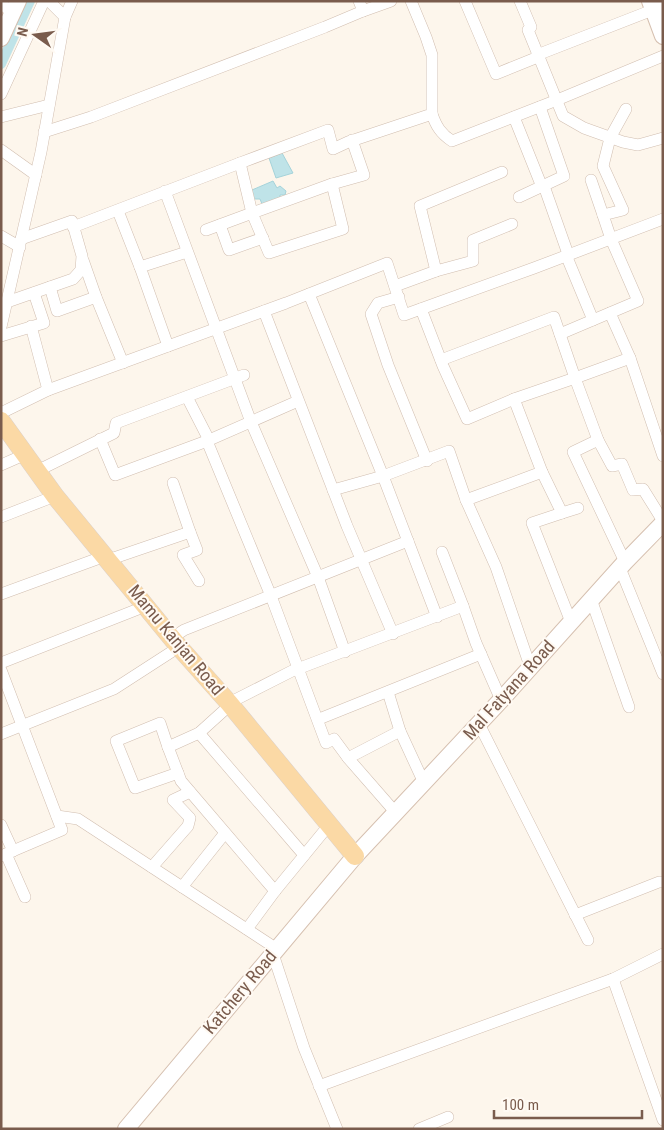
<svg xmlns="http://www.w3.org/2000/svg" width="664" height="1130" font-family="'Roboto Condensed',sans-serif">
	<rect width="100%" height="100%" fill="#fdf6ec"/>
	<g fill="#bfe3e8" stroke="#a5d3da">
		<path d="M282,153L293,173L276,178L269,158Z"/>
		<path d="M273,181L277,188L280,186L286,191L285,195H280V203L262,204L260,199H253L252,190Z"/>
	</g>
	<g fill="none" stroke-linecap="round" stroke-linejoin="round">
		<path stroke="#bfe3e8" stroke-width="10" d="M1,64L30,1"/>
		<defs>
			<g id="street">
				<path d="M465,1L496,74L538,57"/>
				<path d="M520,1L531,27L528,30L563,116L584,128L623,142L638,145L663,138"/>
				<path d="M1,3L13,14"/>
				<path d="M363,11L391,1"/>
				<path d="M65,17L72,1"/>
				<path d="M537,55L663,6"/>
				<path d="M1,94L44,1"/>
				<path d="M432,114C436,126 441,134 452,141L557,100L663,56"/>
				<path d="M1,117L49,105"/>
				<path d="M514,117L542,187"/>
				<path d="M44,132L91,117L325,27L363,11L359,1"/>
				<path d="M1,150L36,175"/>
				<path d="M502,172L420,206L436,271L473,261V240L512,224"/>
				<path d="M591,180L603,215"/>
				<path d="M332,184L343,229L269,253L252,213Z"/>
				<path d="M332,184L364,175L352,140"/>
				<path d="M544,186L568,254"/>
				<path d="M165,191L251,422L318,577L345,652"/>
				<path d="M519,197L564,176L540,107"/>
				<path d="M118,211L140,267"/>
				<path d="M220,225L229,250L263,238"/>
				<path d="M73,227L240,163"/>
				<path d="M206,230L252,213L240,163L328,130L333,149L348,142L432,114V55L426,37L411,1"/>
				<path d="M1,236L20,247"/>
				<path d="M566,255L593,320L638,301L611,239L603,215L623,210L603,166L610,138L626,109"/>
				<path d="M83,260L96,297L123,363"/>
				<path d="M395,286L436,271"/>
				<path d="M50,287L57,311L96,297"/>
				<path d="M309,294L383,476L333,490"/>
				<path d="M399,297L378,303L371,314L388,365L427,461"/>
				<path d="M7,302L73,279L81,270L82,256L72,221L21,239"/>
				<path d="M421,309L443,366L467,419L514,399L542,472L466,500"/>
				<path d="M264,311L347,526L393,634"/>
				<path d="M610,313L630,358"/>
				<path d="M31,326L48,390"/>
				<path d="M1,327L41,152L65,17L49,1"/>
				<path d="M560,334L593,320"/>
				<path d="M1,336L44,323L34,293"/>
				<path d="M168,346L140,267L187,252"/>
				<path d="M441,360L554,317L575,378L630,358L663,456"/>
				<path d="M187,397L209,440"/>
				<path d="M514,399L575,378L598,440"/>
				<path d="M1,413L48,390L286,303L387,263L404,315L534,268L663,219"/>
				<path d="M100,439L115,475L207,441L298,401"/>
				<path d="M207,441L271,596L326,743L334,739L348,758"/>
				<path d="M1,465L26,454"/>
				<path d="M37,471L114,433L116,423L244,375"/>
				<path d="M542,472L562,513L532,523L571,622"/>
				<path d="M562,513L578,508"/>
				<path d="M1,517L55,496"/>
				<path d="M190,532L197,550L183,555L199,581"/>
				<path d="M108,560L190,532L173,483"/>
				<path d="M625,562L573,452L598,440L612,466L622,464L633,490L643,489L663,521"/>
				<path d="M620,568L663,674"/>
				<path d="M1,594L105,556"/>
				<path d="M591,599L629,707"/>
				<path d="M463,606L476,643L501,700"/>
				<path d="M437,617L383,476L449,451L466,500L496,567L530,666"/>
				<path d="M172,638L184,630L408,541"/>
				<path d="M1,663L146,606"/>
				<path d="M1,670L62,830L1,856"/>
				<path d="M388,692L400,731L424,783"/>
				<path d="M229,703L292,671L463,606L442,552"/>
				<path d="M230,705L199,733L168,747L181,781L275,891"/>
				<path d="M319,719L481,654"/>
				<path d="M479,724L588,940"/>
				<path d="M199,733L304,855"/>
				<path d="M1,734L114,689L179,647"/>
				<path d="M168,747L160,723L116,741L135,788L178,773"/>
				<path d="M396,813L348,758L400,731"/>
				<path d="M57,816L78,819L277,949"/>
				<path d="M1,825L13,851"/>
				<path d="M6,854L25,897"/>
				<path d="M152,867L188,826L190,818L173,800L190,792"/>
				<path d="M182,887L225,833"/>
				<path d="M575,915L659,882H663"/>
				<path d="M247,929L275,891L329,825"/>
				<path d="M273,954L304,1048L337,1129"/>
				<path d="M613,979L663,1120"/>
				<path d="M319,1086L613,979L663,954"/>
				<path d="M419,1129L448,1117"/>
			</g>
			<g id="secondary">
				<path d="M650,1L663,36"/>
				<path d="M1,38L18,1"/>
				<path d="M126,1129L355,856L501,700L625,562L663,523"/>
			</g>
			<path id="primary" d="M1,421L55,496L179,647L229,703L355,856"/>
		</defs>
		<use href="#street" stroke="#d1beb0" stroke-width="12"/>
		<use href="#secondary" stroke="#d6c0b0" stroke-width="18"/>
		<use href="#primary" stroke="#dad1cd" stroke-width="19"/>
		<use href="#street" stroke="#fff" stroke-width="11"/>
		<use href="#secondary" stroke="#fff" stroke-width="16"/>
		<use href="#primary" stroke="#fbd9a5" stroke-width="18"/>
	</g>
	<g text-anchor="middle" stroke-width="4" stroke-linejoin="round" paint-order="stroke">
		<g font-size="18" fill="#7a5c4d" stroke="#fffaf3">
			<text transform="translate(176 640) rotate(50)" y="6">Mamu Kanjan Road</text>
			<text transform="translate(509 690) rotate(-48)" y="6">Mal Fatyana Road</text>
			<text transform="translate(240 992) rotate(-50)" y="6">Katchery Road</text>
		</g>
	</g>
	<rect width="664" height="1130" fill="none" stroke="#7a5c4d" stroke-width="5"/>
	<g transform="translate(35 35) rotate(284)" stroke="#fffaf3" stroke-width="4" paint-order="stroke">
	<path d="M0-4L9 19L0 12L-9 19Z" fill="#7a5c4d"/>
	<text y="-8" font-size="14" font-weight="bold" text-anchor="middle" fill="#7a5c4d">N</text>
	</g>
	<path d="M494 1110v8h148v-8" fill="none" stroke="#7a5c4d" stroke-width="2.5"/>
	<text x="502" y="1110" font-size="15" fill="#7a5c4d" stroke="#fffaf3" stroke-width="4" paint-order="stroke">100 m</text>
</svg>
